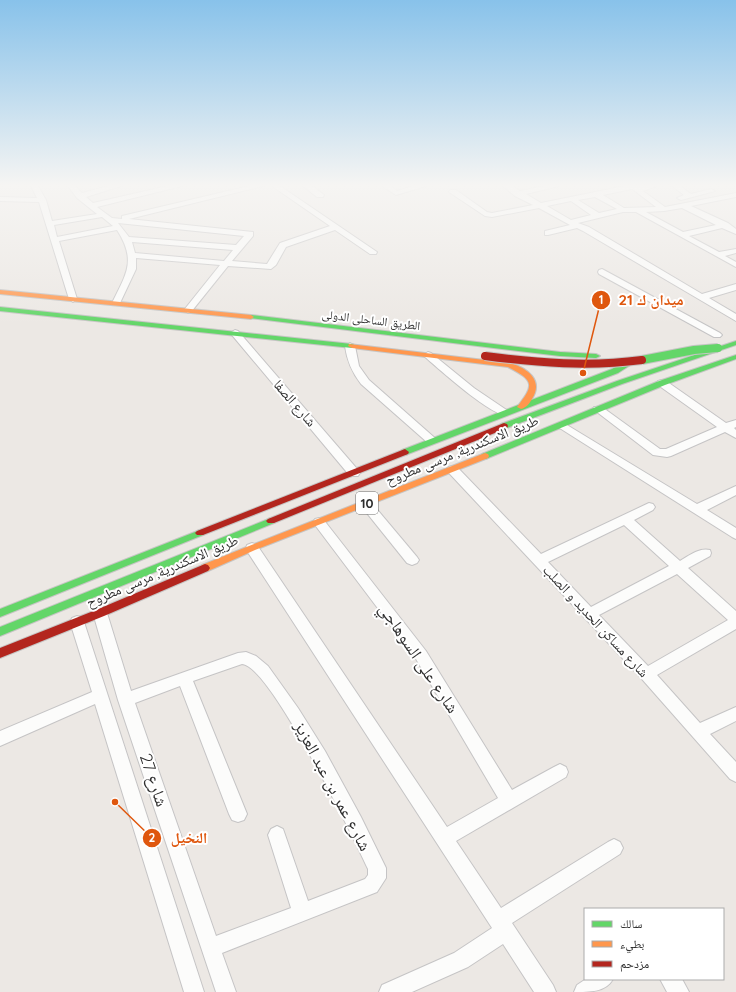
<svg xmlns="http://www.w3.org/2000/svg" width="736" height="992" font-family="Quicksand,'Noto Naskh Arabic',sans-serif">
	<rect width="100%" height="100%" fill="#ece8e4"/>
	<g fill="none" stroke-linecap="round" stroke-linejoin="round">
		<defs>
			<g id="street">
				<path d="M31,186H38L46,200L52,221L97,214L77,198L68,186H75L82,193L108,186H121L86,197L93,203L168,186H182L97,207L112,218L122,219V216L249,186H263L129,219L253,232V236L232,261L267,264L280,243L330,226L272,186H280L377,252L376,254H370L335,230L286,247L276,265L271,269L228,266L191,312L188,313L184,310L220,265L136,258V269L120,303L119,305H113L112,303C126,274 137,261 117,230L59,241L77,299L73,302L69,299L39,202L0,201V197L37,198ZM102,217L113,226L57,237L54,225ZM118,223L244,236L236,245L129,237ZM132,242L233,250L224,261L135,253Z"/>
				<path d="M303,186H312L324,195L323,197H317Z"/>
				<path d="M382,186H391L397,191L413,186H426L396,195Z"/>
				<path d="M503,186H512L520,191L544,186H559L526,194L541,203L625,186H656L643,191L665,207L736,193V197L691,206L728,223L736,229V234L722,228L689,236L719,252L736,249V253L725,256L736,262V267L636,212H623L578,223L589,227L702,294L736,284V290L709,298L736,314V321L583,231L577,228L548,235H545V231L570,225L539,208L492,217L485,216L449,192L450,190H456L487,212L492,213L533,205L515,196ZM632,189L635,191L656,207L624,208L603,195ZM595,197L617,209L599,213L578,200ZM571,201L591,215L571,220L547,206ZM682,208L716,225L683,232L646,212L664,211Z"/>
				<path d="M672,186H680L691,194L711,189L715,191L681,200L677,198L684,195Z"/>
				<path d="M602,269L720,333L722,335L720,337H714L599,274L598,272L599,270Z"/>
				<path d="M235,330L238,331L358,470L360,473L358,476H350L232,335L230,333Z"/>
				<path d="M350,343L355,346L359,366L369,380L436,439L438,441L436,443H428L361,384C352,372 347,361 345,346Z"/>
				<path d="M428,352L431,353L474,388L508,411L509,413L508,415C494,419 438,368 425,357L423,355Z"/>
				<path d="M662,380L666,381L726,423L736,420V427L734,428L736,430V438L725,432L671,456L667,457L653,455L593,409L594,407H602L660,449H666L717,427L658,385L657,383L658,381Z"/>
				<path d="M562,422L697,504L736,486V495L707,510L736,528V539L732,537L558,427L557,425Z"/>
				<path d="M453,466L457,467L541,554L649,503L653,504L655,507L653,510L634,520L680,561C688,556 700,547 710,550L711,553L710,556L688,568L736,611V629L657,675L700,723L736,707V721L710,734L736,762V782L730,779L641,678L449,473L447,470L449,467ZM624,525L669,566L591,607L548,562ZM677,574L728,620L648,666L599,615Z"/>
				<path d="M366,500L370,501L417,557L419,560L417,563L412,565L407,563L362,507L360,504L362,501Z"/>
				<path d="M319,518L323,519L426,651L512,790L554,767L560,764L566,767L568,772L566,777L456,841L501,908L608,842L614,839L620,842L623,848L620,854L512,923L553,985L556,992H534L503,944L468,967L412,992H379L382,985L454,953L492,928L247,551L246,548L247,545L252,543L257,545L447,827L498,798L416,659L315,525L313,522L315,519Z"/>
				<path d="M100,608L105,609L107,613L131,691L238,653L246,652L256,656L268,666L298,708L325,751L361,817L386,868V878L377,892L222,953L236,992H216L118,700L93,613L95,609ZM242,664C270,665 354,839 368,869V875L365,879L308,901L283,829L277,826L271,829L268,835L291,908L216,936L135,703L180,686L229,814L232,820L238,822L244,820L247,814L193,681Z"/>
				<path d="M77,616L82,618L84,622L204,992H184L95,704L0,746V731L92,692L70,622L72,618Z"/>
				<path d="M586,979H613C606,992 590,992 574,992L577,985Z"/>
				<path d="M660,979H682L689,992H667Z"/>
			</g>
			<g id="fast">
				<path d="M0,307L352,344L356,346L352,348L0,311Z"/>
				<path d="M251,315L560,352L596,354L600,356L596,358L560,356L249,318L248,317Z"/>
				<path d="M736,341V345L622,384L507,428H501L500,426L501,424L617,381Z"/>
				<path d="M736,355V359L665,385L488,458L485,459L481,456L482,454L659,381Z"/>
				<path d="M628,360H634L635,362L618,373L408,454L405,455L401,452L402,450L612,369Z"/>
				<path d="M271,518L274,519L276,521L274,523L0,636V627Z"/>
				<path d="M200,530L203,531L205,533L203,535L0,617V609Z"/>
			</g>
			<g id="slow">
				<path d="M0,290L251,315L254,317L251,319L0,294Z"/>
				<path d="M349,344L510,363C527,368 544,380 532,399C530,403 526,408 521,409L517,407C534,385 535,381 508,367L352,348L348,346Z"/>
				<path d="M485,453L488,454L489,456L488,458L255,550L208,571H202L200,568L202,565L249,546Z"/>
			</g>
			<g id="jam">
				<path d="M504,423L507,424L508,426L507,428L274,523H268L266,521L268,519Z"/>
				<path d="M405,449L409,452L408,454L203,535H197L195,533L197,531Z"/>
				<path d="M205,564L208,565L210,568L208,571L104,616L0,658V648L96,610Z"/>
			</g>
		</defs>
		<use href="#street" stroke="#c5c4c5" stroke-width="2"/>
		<use href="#fast" stroke="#c6c5c4" stroke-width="2"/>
		<use href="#slow" stroke="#c6c5c4" stroke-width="2"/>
		<use href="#jam" stroke="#c6c5c4" stroke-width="2"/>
		<use href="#street" fill="#fcfcfb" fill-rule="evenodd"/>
		<use href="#fast" fill="#63d668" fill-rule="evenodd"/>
		<use href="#slow" fill="#ff974d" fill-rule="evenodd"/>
		<use href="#jam" fill="#b3261e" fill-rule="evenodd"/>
		<defs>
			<path id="fast-bridge" d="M642,360L694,350L718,348"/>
			<path id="jam-bridge" d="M485,356C538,363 589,367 642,360"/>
		</defs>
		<use href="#fast-bridge" stroke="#c6c5c4" stroke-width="10" stroke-linecap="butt"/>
		<use href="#jam-bridge" stroke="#c6c5c4" stroke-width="10" stroke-linecap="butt"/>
		<use href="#fast-bridge" stroke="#63d668" stroke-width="8"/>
		<use href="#jam-bridge" stroke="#b3261e" stroke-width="8"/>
	</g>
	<linearGradient id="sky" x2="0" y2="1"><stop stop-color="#88c2ea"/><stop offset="0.57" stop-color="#f6f5f3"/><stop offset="1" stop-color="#f6f5f3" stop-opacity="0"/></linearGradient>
	<rect width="736" height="325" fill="url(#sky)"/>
	<g text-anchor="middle" stroke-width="4" stroke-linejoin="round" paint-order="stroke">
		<g font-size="12" fill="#2e2e2e" stroke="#fff">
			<text transform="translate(371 320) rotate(7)" y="4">الطريق الساحلى الدولى</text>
		</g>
		<rect fill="#fff" stroke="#6d6d6d" stroke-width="1" x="356" y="492" width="22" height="22" rx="3"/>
		<g font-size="13" font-weight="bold" fill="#2e2e2e">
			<text x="367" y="508">10</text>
		</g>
		<g font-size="14" fill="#2e2e2e" stroke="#fff">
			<text transform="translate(295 403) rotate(49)" y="5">شارع الصفا</text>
			<text transform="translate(462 450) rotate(-22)" y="5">طريق الاسكندرية, مرسى مطروح</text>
			<text transform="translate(162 571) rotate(-23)" y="5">طريق الاسكندرية, مرسى مطروح</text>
			<text transform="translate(596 621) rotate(47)" y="5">شارع مساكن الحديد و الصلب</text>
		</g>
		<g font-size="17" fill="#2e2e2e" stroke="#fff">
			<text transform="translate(419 658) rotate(56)" y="6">شارع على السوهاجي</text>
			<text transform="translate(154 780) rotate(71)" y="6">شارع 27</text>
			<text transform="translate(333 786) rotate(62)" y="6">شارع عمر بن عبد العزيز</text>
		</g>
	</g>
	<path fill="none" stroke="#df570e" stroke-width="1.5" d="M583 373L601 300M115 802L152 838"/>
	<g fill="#df570e" stroke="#fff" stroke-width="1.5">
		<circle cx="583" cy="373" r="4"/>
		<circle cx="115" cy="802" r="4"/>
		<circle cx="601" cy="300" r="10"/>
		<circle cx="152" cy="838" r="10"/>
	</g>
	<g font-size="12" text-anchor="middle" font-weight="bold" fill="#fff">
		<text x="601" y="304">1</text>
		<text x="152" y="842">2</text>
	</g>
	<g font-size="15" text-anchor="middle" font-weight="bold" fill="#df570e" stroke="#fff" stroke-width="4" stroke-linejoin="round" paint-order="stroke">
		<text x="651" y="305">ميدان ك 21</text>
		<text x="189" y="843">النخيل</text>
	</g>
	<rect x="584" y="908" width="140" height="72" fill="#ffffff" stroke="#ababab"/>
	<rect x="592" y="921" width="20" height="6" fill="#63d668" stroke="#ababab"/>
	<text x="620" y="928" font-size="12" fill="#2e2e2e">سالك</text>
	<rect x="592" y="941" width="20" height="6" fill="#ff974d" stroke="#ababab"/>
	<text x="620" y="948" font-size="12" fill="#2e2e2e">بطيء</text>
	<rect x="592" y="961" width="20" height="6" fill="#b3261e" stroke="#ababab"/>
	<text x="620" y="968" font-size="12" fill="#2e2e2e">مزدحم</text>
</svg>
